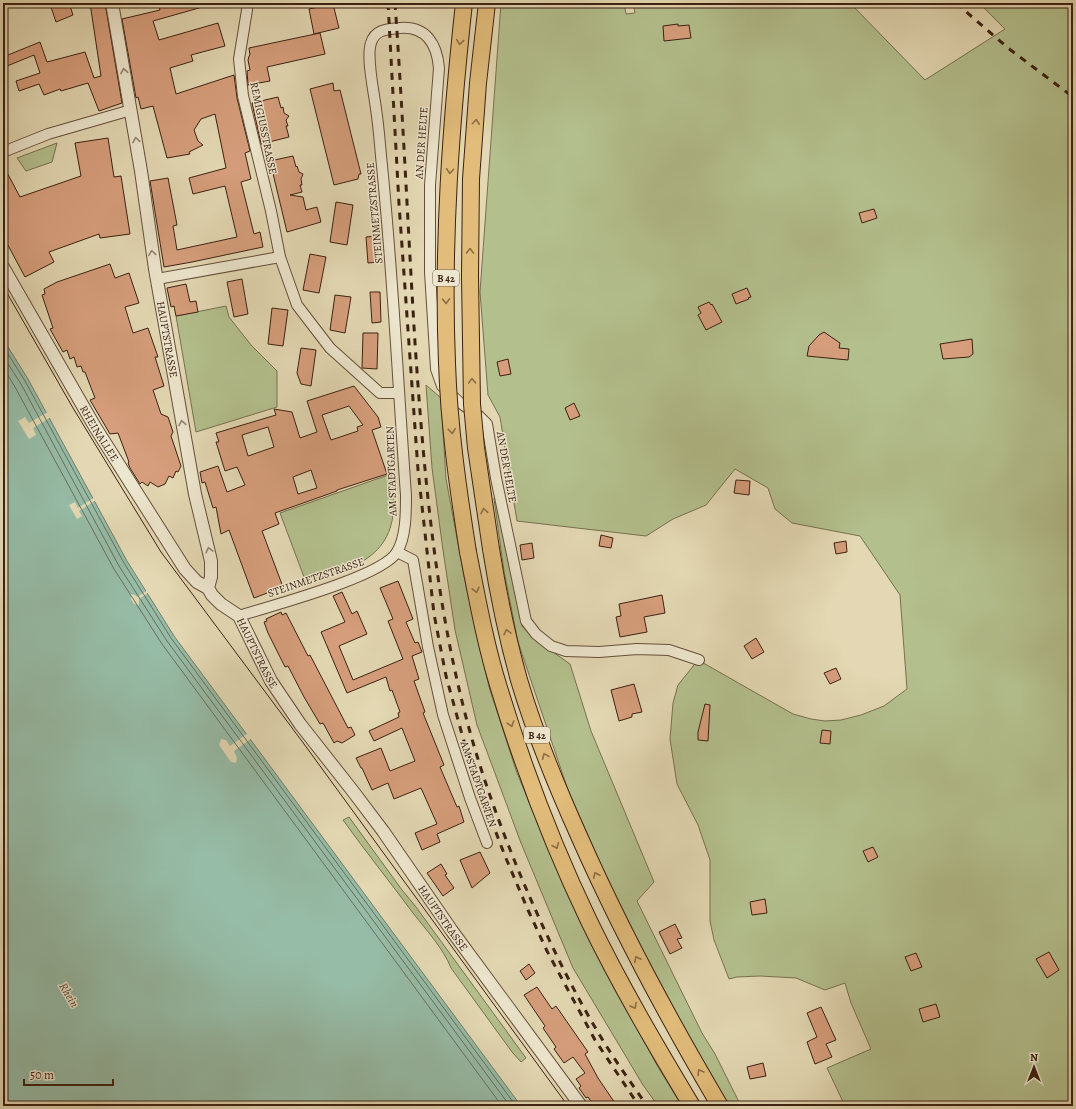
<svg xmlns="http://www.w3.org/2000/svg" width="1076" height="1109" font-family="Alegreya,serif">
	<rect width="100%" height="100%" fill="#e3d8b3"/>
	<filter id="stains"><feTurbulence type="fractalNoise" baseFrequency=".005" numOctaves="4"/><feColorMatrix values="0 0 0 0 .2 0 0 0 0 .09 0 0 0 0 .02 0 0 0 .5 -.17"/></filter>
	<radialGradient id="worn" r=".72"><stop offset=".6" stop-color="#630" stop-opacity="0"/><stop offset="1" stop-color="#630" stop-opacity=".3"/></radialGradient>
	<g fill="#b3bf8d" stroke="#78704f">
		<path d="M501,3H624L626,14L635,13L633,3H850L925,80L1005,29L979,3H1073V239L1071,240L1073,245V1106H845L827,1068L871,1049L851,1003L845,983L825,990L796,978L760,976L737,977L729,979L714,940L710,921V860L698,825L677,784L670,739L673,703L678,685L698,660L793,714L811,719L825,721L841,720L861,715L884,706L907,689L900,595L860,536L792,523L775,509L768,488L735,469L706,505L673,519L646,536L517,521L500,417L488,395L480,292Z"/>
		<path d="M57,143L52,162L26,171L17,158Z"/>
		<path d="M226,306L229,317L251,345L277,371V407L196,432L176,316Z"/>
		<path d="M426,385L441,398L446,479L465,581L489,687L517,773L553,860L597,954L658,1067L682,1106H658L643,1085L573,968L521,843L477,725L455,630L443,550L432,468Z"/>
		<path d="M391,474C404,549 370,563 307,585L280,513Z"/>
		<path d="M496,492L522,626L533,638L570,664L591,731L654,882L637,901L702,1033L715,1054L741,1106H726L631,934L568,790L518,642L504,571L494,499Z"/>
		<path d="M349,817L402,890L416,907L526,1058L521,1062L512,1052L451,968C443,948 427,931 413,913C390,882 366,852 343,820Z"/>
	</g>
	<path fill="#96bba6" stroke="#727d6a" d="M3,339L28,379L127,561L174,636L521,1106H3Z"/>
	<g fill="#e3d8b3">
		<path d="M48,412L51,417L33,428L36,435L29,439L18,421L25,417L29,423Z"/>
		<path d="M95,497L96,500L79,511L82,516L77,519L69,505L75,502L78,508Z"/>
		<path d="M148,590L149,592L139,599V605L134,604L131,599V594L135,595L137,597Z"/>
		<path d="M248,733L252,738L234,751L237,758L236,763L231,762L219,745L221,739L226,740L230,746Z"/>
	</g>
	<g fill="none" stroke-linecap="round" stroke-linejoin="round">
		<g stroke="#696e5c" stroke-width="1">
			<path d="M3,346L25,381L124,563L171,638L516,1106"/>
			<path d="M3,356L21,384L119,566L167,641L510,1106"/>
			<path d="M3,367L15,387L114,569L162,644L502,1106"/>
		</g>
	</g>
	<g fill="#d69e7c" stroke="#3c2111" fill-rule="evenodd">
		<path d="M56,3H69L73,15L56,22L51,7L57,5Z"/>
		<path d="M90,3H105L122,103L99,111L88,83L61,91L60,89L44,95L39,84L19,91L16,81L40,73L34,55L7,66L3,57L40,42L47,62L85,52L94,78L101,76Z"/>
		<path d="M158,3H206V6L153,21L159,40L218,23L225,46L191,55L193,61L170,68L176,94L234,75L237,98L250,151L245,153L251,179L241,182L254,234L260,232L263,247L192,262L164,267L150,181L168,178L177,225L173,226L177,250L237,237L225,186L193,194L189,178L226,168L215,114L201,119L194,130L198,141L203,145L189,152L190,154L167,158L153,106L141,109L138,97L136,98L122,19L160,10Z"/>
		<path d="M333,4L339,28L314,34L309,9Z"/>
		<path d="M678,24V26L689,25L691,38L664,41L663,26Z"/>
		<path d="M320,33L325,54L267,67L270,81L248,85L247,71L250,70L248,60L249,56L250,55L249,48Z"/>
		<path d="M333,83L334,91L340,90L361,174H359L358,179L334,185L310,89Z"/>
		<path d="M278,97L281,108L283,107L284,113L289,116L286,120L288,126H286L289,137L261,144L252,103Z"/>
		<path d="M108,138L114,177L121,176L130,234L100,238L99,234L49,252L54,262L25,277L3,236V165L20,197L81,176L75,143Z"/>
		<path d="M293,156L296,167L297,166L299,172L303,174L301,179L302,185H300L302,192L290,195L303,197L306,210L317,207L321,222L287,232L270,161Z"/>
		<path d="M336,202L353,205L347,245L330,242Z"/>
		<path d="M874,209L877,218L862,223L859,213Z"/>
		<path d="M376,236L378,262L368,263L366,237Z"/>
		<path d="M310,254L326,257L319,293L303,290Z"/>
		<path d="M110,264L115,278L129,273L139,303L125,307L133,333L148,328L158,357H155L164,386L153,390L161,414L168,417L173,432L171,436L181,466L178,472L176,471L173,478L169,476L165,484L158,487L150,482L148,486L142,482L140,484L130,468L128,463L129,462L118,433L110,434L90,400L95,398L85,372H83L81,366L77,367L74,357L70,359L67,350L63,352L50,329L53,328L42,295L45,294L44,289L57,282Z"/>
		<path d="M242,279L248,314L234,317L227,282Z"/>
		<path d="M186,284L190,302L196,301L198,312L176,316L174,306L171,307L167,288Z"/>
		<path d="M747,288L751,297L748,298L749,299L736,304L732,294Z"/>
		<path d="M370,292H380L381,322L372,323Z"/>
		<path d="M335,295L351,297L345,333L330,330Z"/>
		<path d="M709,302L711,305L712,304L722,322L706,330L698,315L701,313L698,307Z"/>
		<path d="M272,308L288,310L283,346L268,344Z"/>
		<path d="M824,332L840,343L839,348L849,349L848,360L807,356L809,346L819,335Z"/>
		<path d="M363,333H378L377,369L362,368Z"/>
		<path d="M972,339L973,354L969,357L943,359L940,344Z"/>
		<path d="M301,348L316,350L311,386L301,384L297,373Z"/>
		<path d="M508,359L511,374L500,376L497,362Z"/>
		<path d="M354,386L378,417L381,427L372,430L387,474L337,490V491L275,513L279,524L262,531L283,587L254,598L229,530L221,534L216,507L213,508L205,482L202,483L200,472L218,466L227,492L245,485L237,467L225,471L216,442H219L216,433L276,415L274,409L292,412L300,438L317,432L307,401ZM349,406L363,425L357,427L358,431L331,440L322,415ZM268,427L274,447L248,456L242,435ZM311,470L317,488L298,494L293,477Z"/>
		<path d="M574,403L580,416L570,420L565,408Z"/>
		<path d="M736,480L750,481L749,495L734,493Z"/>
		<path d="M601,535L613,538L611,548L599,546Z"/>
		<path d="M846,541L847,552L836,554L834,543Z"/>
		<path d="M532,543L534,558L522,560L520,545Z"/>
		<path d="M398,581L413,619L406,622L415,643L418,642L422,652L412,656L419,679L414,681L425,712L423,713L444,765L440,767L457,807L459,806L464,822L437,834L440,842L422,850L415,833L437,824L421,788L394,799L388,783L372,790L362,768H361L356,758L381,748L390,771L415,761L402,728L374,741L369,731L399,717L398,713L400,712L392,690L390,691L386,677L347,693L321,632L345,622L333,596L342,592L352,614L357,611L367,634L339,646L353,680L403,659L388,621L393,619L380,588Z"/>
		<path d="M662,595L665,613L644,617L647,632L620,637L616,617L621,616L619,604Z"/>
		<path d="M281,612L282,615L286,613L308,656L310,655L348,728L351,727L355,735L342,743L337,741L334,743L323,723L320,724L304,697L288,666L285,667L268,633L264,622L267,621L266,619Z"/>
		<path d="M756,638L764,652L752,659L744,646Z"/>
		<path d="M836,668L841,679L830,684L824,673Z"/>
		<path d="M634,684L642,712L632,714V717L619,721L611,690Z"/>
		<path d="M705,704L710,705L708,741L698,740V732Z"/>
		<path d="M822,730L831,731L830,744L820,743Z"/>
		<path d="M873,847L878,857L868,862L863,851Z"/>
		<path d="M480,852L490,873L472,888L460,860Z"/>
		<path d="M441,864L447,874L445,875L454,888L443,896L427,873Z"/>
		<path d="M765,899L767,913L752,915L750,902Z"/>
		<path d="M675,924L682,938L677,939L682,948L670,954L659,932Z"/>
		<path d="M1049,952L1059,970L1047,978L1036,959Z"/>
		<path d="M916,953L922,967L911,971L905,957Z"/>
		<path d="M529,964L535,973L526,980L520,971Z"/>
		<path d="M537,987L552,1009L556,1006L588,1052L585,1054L598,1078L617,1106H594L588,1097L586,1098L579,1088L581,1086L576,1079L585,1073L573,1057L564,1063L554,1049L556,1047L543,1028L545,1026L524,995Z"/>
		<path d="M936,1004L940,1017L923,1022L919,1009Z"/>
		<path d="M821,1007L836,1040L826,1044L832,1057L815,1064L807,1042L817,1037L807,1013Z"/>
		<path d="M763,1063L766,1076L750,1079L747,1067Z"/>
	</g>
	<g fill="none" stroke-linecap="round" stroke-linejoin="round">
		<defs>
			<g id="minor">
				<path d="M247,3V10L239,59L243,96L271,211L280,257L297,305L330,348L380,393H399"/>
				<path d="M3,152L48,134L131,110"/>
				<path d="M157,279L280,257"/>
				<path d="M397,552L413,560L428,647L443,715L470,798L487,843"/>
				<path d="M239,616C270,606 382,577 397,552C406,537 406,513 406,495C398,385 393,275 382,166C380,147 379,128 376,109C374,92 366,57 371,43C375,29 388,29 400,28C427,26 437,45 439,68L430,185V272L436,369L442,386L459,402L479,416L487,424L496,478L526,621L536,634L551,646L566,651L599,652L637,649L669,650L699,660"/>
			</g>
			<g id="tertiary">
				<path id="s1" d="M112,3L141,171L155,269L195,494L211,561V577L208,588L212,595L221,604L239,616L271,681L300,724L352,790L383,831L452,931L581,1106"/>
				<path id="s2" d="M3,267L95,427L185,569L197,582L208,588"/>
			</g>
			<g id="trunk">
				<path d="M491,549C498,593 507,637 519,680C535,734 556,785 579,836C620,929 668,1018 720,1106"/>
				<path d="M468,552C477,597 485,643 499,688C523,767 553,846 589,921C620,985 656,1046 692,1106"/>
			</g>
		</defs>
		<use href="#minor" stroke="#664f3a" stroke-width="12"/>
		<use href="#tertiary" stroke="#664f3a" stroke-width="14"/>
		<use href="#trunk" stroke="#3c2111" stroke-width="18"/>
		<use href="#minor" stroke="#ede6ce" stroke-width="10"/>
		<use href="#tertiary" stroke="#ede6ce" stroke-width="12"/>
		<use href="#trunk" stroke="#e2bc7a" stroke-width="16"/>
		<path stroke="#3c2111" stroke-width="1" d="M3,286L73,408L161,552L304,744L568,1106"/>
		<g stroke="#3c2111" stroke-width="3" stroke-dasharray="7 7" stroke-linecap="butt">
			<path d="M388,3L399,204L418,470L434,614L446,676L463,738L484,801L505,856L528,910L547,951L595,1040L639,1106"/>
			<path d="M395,3C403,116 408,230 415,343C424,474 435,605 470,732C484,782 502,831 522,879C545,933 571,988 602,1039C616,1062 632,1084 647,1106"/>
			<path d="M956,3L1008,48L1073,97"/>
		</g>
		<defs>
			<g id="trunk-bridge">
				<path d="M464,3C451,122 442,243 447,363C449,426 458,489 468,552"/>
				<path d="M487,3L478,83L471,179L470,276L472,404L476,448L491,549"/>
			</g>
		</defs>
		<use href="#trunk-bridge" stroke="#3c2111" stroke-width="18" stroke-linecap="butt"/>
		<use href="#trunk-bridge" stroke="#e2bc7a" stroke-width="16"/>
	</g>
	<defs><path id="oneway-chevron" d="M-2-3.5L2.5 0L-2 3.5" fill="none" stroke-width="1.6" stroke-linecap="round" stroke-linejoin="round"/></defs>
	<g stroke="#8f6e46">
		<use href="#oneway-chevron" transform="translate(460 42) rotate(96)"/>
		<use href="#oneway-chevron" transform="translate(476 122) rotate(-86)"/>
		<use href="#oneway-chevron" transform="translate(450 171) rotate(93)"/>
		<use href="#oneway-chevron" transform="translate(470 251) rotate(-89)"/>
		<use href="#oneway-chevron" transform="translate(446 301) rotate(89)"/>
		<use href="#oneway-chevron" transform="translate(472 381) rotate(-92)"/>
		<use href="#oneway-chevron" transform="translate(452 431) rotate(84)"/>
		<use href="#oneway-chevron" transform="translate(484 511) rotate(-99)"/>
		<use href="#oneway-chevron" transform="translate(476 590) rotate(78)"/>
		<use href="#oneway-chevron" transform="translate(507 632) rotate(-103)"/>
		<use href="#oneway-chevron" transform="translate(511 724) rotate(72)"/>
		<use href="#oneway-chevron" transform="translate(545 756) rotate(-112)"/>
		<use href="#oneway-chevron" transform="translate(556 846) rotate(67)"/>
		<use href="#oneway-chevron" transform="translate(596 875) rotate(-115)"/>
		<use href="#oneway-chevron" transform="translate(637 959) rotate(-117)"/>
		<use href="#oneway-chevron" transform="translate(634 1006) rotate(61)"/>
		<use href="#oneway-chevron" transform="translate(700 1072) rotate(-121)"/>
	</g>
	<g stroke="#948470">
		<use href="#oneway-chevron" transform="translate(124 71) rotate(-100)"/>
		<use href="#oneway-chevron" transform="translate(136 140) rotate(-99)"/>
		<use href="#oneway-chevron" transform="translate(152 253) rotate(-98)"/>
		<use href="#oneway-chevron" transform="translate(182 423) rotate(-100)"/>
		<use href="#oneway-chevron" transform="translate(209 550) rotate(-104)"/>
	</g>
	<g text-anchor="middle" stroke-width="3" stroke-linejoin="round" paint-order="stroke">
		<g fill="#ede6ce" stroke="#715c4a" stroke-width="1">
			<rect x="433" y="270" width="26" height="16" rx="3"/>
			<rect x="524" y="727" width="26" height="16" rx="3"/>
		</g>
		<g font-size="10" font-weight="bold" fill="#3c2111">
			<text x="446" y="282">B 42</text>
			<text x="537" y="739">B 42</text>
		</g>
		<g font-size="11" fill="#3c2111" stroke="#ede6ce">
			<text transform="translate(264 128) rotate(78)" y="4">REMIGIUSSTRASSE</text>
			<text transform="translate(421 143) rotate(-86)" y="4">AN DER HELTE</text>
			<text transform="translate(374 213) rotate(-95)" y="4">STEINMETZSTRASSE</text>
			<text dy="4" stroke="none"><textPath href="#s1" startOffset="341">HAUPTSTRASSE</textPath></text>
			<text dy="4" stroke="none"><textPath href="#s2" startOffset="192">RHEINALLEE</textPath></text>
			<text transform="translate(507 467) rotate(80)" y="4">AN DER HELTE</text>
			<text transform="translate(391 471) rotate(-92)" y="4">AM STADTGARTEN</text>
			<text transform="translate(316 577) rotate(-19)" y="4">STEINMETZSTRASSE</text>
			<text dy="4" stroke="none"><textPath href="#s1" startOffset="678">HAUPTSTRASSE</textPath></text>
			<text transform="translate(479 784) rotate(71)" y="4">AM STADTGARTEN</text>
			<text dy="4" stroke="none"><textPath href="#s1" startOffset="1002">HAUPTSTRASSE</textPath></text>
		</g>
		<g font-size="12" font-style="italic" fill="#524836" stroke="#ede6ce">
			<text transform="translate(69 995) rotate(59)" y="4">Rhein</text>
		</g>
	</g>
	<rect width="1076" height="1109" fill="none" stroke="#e3d8b3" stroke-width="16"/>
	<rect x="4" y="4" width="1068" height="1101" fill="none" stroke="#3c2111" stroke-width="2"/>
	<rect x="8" y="8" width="1060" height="1093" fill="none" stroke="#3c2111"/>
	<g transform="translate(1034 1067)" stroke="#ede6ce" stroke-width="3" paint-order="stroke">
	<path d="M0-3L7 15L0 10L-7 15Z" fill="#3c2111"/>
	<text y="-6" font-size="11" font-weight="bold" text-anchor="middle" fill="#3c2111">N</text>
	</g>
	<path d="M24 1079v6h89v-6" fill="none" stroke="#3c2111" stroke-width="2"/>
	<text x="30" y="1079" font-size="12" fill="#3c2111" stroke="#ede6ce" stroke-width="3" paint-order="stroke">50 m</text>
	<rect width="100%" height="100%" filter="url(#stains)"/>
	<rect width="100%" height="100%" fill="url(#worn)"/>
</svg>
